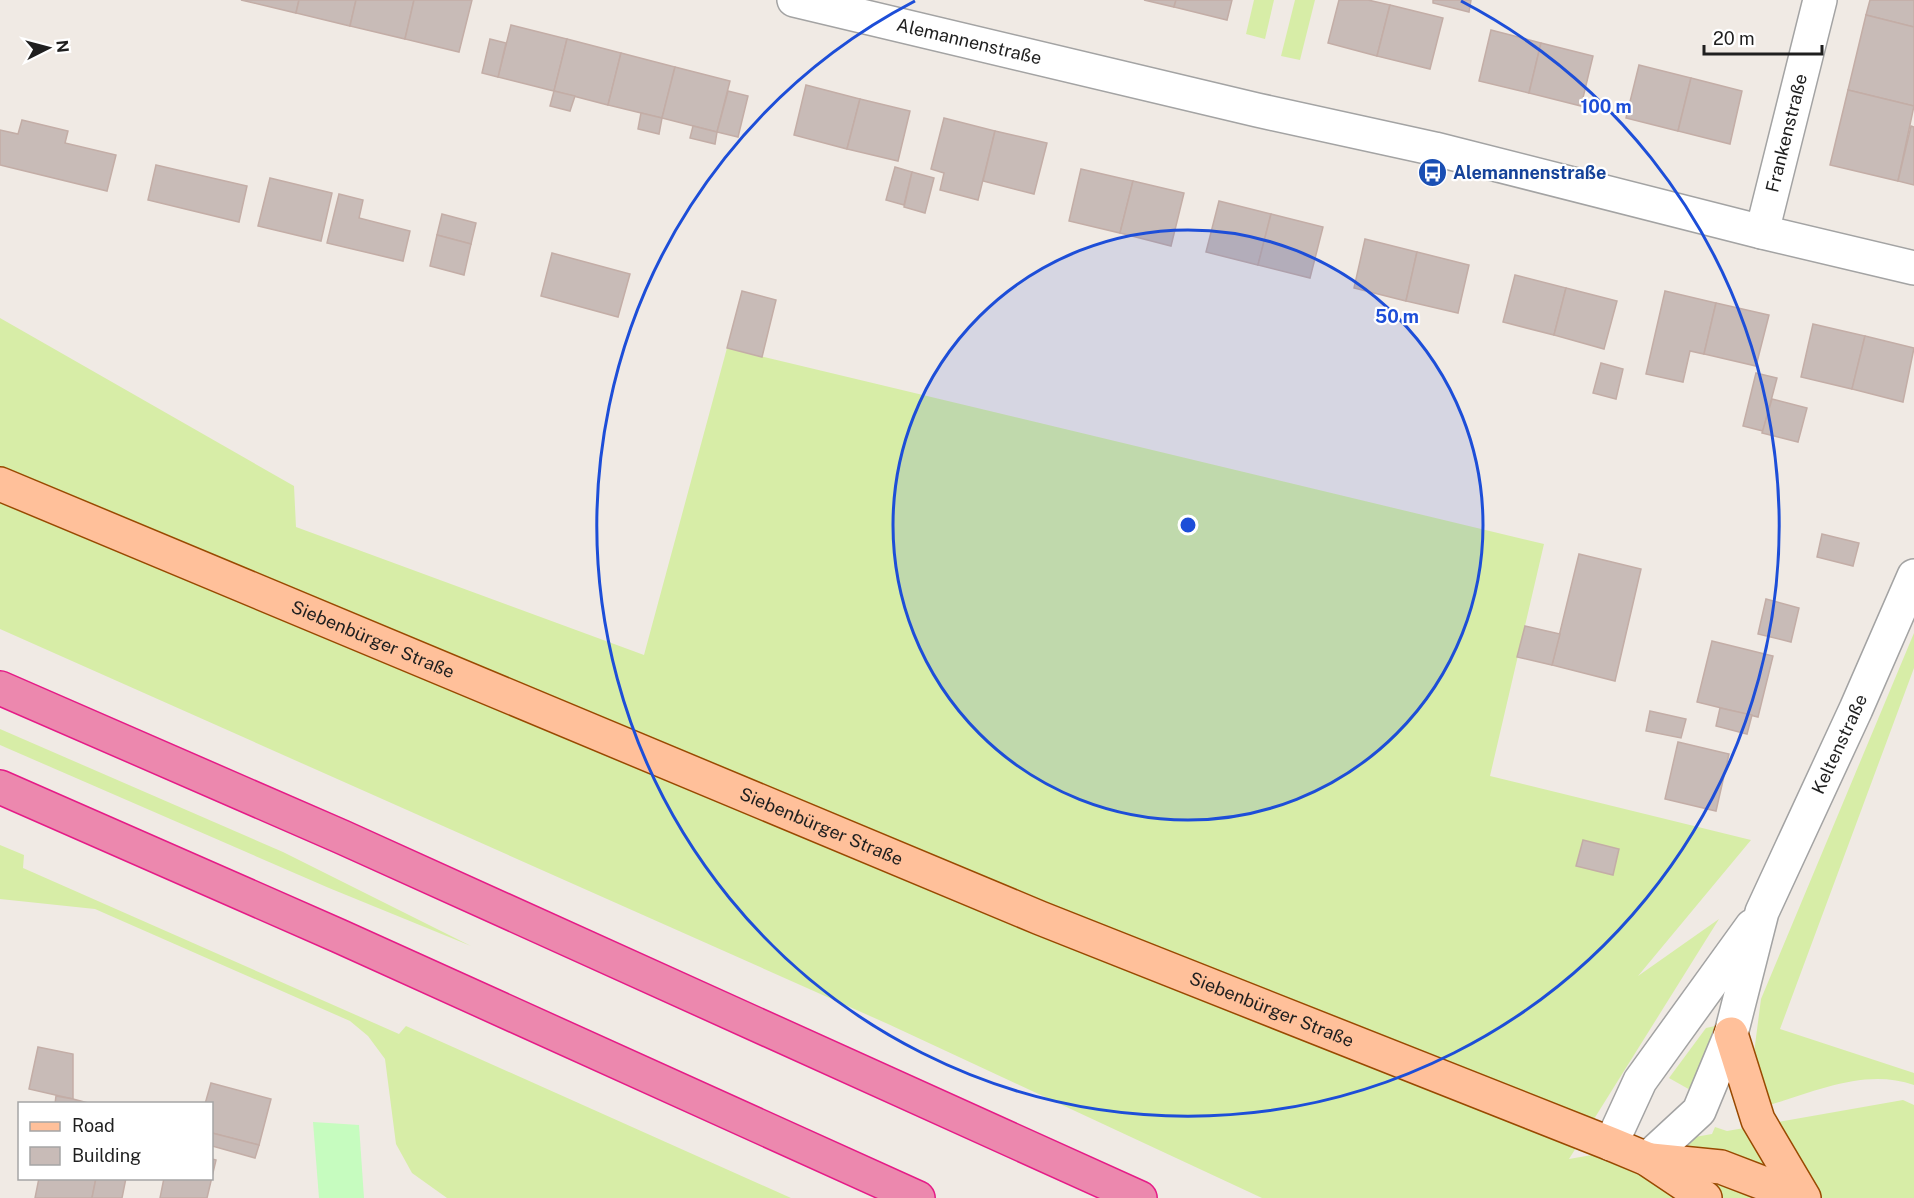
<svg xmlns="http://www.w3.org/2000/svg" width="1914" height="1198" font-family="'Public Sans',sans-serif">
	<rect width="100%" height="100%" fill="#f0eae4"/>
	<g fill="#d7eda7">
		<path d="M1254,0H1274L1265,39L1246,34Z"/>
		<path d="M1295,0H1315L1300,60L1281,56Z"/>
		<path d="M0,318L294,486L296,527L644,655L727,348L1544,544L1490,776L1751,840L1638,976L1719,919L1569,1159L1712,1134L1715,1127L1727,1131L1903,1100L1914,1105V1198H1262L888,1024L0,629Z"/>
		<path d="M1914,633V668L1780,1029L1914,1073V1085C1866,1068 1816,1091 1770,1105L1754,1053L1761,999Z"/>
		<path d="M0,729L283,852L471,946L329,888L0,745Z"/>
		<path d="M0,845L24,855L23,868L399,1034L406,1026L791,1198H447L412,1173L396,1144L385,1059L368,1036L350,1021L95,909L0,899Z"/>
		<path d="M1715,1026L1692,1091L1669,1078L1706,1028Z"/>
	</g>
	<path fill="#c6fcbf" d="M313,1122L359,1125L364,1198H319Z"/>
	<g fill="#c8bbb7" stroke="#c3ada6" stroke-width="1.5">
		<path d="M241,0H299L296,13Z"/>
		<path d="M299,0H356L350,26L296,13Z"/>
		<path d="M356,0H414L405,39L350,26Z"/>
		<path d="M414,0H472L459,52L405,39Z"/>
		<path d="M1144,0H1176L1174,7Z"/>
		<path d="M1176,0H1232L1227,20L1174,7Z"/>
		<path d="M1339,0H1368L1390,5L1377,56L1328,43Z"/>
		<path d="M1433,0H1471L1469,12L1433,3Z"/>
		<path d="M1870,0H1914V27L1866,15Z"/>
		<path d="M1390,5L1443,18L1430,69L1377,56Z"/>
		<path d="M1866,15L1914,27V106L1848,90Z"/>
		<path d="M511,25L567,39L554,91L498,77Z"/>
		<path d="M1491,30L1541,43L1529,93L1479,81Z"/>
		<path d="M490,39L506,43L498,77L482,73Z"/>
		<path d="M567,39L621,53L608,105L554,91Z"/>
		<path d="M1541,43L1593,56L1581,106L1529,93Z"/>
		<path d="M621,53L675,67L662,118L608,105Z"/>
		<path d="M1639,65L1691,78L1678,131L1626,118Z"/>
		<path d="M675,67L730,81L717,132L662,118Z"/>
		<path d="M1691,78L1742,91L1730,144L1678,131Z"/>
		<path d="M806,85L860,99L847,149L794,135Z"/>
		<path d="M1848,90L1914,106L1898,181L1830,165Z"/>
		<path d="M554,91L575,96L570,111L550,106Z"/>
		<path d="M728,91L748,96L738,137L717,132Z"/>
		<path d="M860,99L910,111L898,161L847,149Z"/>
		<path d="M641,113L662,118L659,134L638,129Z"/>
		<path d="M944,118L995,131L978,200L940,190L944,173L931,169Z"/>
		<path d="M22,120L68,131L65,143L116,155L107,191L0,165V130L18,134Z"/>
		<path d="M693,126L717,132L715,144L690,138Z"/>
		<path d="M1911,126L1914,127V185L1898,181Z"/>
		<path d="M995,131L1047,143L1034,194L983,181Z"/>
		<path d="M156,165L247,186L239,222L148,200Z"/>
		<path d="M895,167L912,172L904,205L886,200Z"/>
		<path d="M1081,169L1133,181L1120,233L1069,221Z"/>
		<path d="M912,172L934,178L925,213L904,207Z"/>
		<path d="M270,178L332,193L321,241L258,226Z"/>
		<path d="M1133,181L1184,193L1171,246L1120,233Z"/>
		<path d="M339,194L363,200L359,218L410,231L403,261L327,243Z"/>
		<path d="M1219,201L1271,214L1258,265L1206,252Z"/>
		<path d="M442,214L476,223L471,244L437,235Z"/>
		<path d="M1271,214L1323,227L1310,278L1258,265Z"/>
		<path d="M437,235L471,244L464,275L430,266Z"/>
		<path d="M1365,239L1417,252L1406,301L1354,288Z"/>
		<path d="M1417,252L1469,265L1458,313L1406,301Z"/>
		<path d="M552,253L630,274L618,317L541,296Z"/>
		<path d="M1515,275L1566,288L1554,335L1503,322Z"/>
		<path d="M1566,288L1617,301L1604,349L1554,335Z"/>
		<path d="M742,291L776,300L762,357L727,348Z"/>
		<path d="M1665,291L1716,303L1704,354L1690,351L1683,382L1646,374Z"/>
		<path d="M1716,303L1769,315L1756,366L1704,354Z"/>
		<path d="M1813,324L1865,336L1852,389L1801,377Z"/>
		<path d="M1865,336L1914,348L1903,402L1852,389Z"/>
		<path d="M1601,363L1623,369L1616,399L1593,393Z"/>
		<path d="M1756,373L1777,378L1763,431L1743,426Z"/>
		<path d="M1772,399L1807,408L1798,442L1762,433Z"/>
		<path d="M1822,534L1859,543L1853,566L1817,557Z"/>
		<path d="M1579,554L1641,569L1615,681L1552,665Z"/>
		<path d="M1766,599L1799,608L1791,642L1758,634Z"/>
		<path d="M1525,626L1560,634L1552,665L1517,657Z"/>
		<path d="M1712,641L1773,656L1758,717L1697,702Z"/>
		<path d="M1720,708L1752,715L1747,734L1716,726Z"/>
		<path d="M1650,711L1686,719L1681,738L1646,731Z"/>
		<path d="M1678,742L1729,754L1716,811L1665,799Z"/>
		<path d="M1583,840L1619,849L1613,875L1576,866Z"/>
		<path d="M38,1047L73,1054V1099L29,1089Z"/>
		<path d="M211,1083L271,1099L259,1145L212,1133V1104H205Z"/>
		<path d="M56,1096L73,1099L92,1104H55Z"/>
		<path d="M212,1133L259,1145L255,1158L212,1146Z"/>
		<path d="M212,1159L216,1160L207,1198H160L164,1178H212Z"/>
		<path d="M39,1178H96L92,1198H35Z"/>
		<path d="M96,1178H126L122,1198H92Z"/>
	</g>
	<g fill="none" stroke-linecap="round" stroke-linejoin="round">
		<defs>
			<g id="minor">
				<path id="s1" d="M794,0L1257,110L1435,149L1762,232L1914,268"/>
				<path id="s2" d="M1762,232L1820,0"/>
				<path d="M1611,1144L1640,1081L1752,926"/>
				<path id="s3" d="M1647,1159L1699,1111L1731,1034L1762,912L1856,709L1914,576"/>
			</g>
			<g id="major">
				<path id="s4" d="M0,484L1040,918L1611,1144L1647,1159L1705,1198"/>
				<path d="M1731,1034L1758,1120L1804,1198"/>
				<path d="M1651,1160L1721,1167L1802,1198"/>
			</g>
			<g id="highway">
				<path d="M0,688L342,837L1140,1198"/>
				<path d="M0,787L339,936L918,1198"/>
			</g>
		</defs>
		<use href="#minor" stroke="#a3a3a3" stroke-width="36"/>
		<use href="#major" stroke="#994900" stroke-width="36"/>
		<use href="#highway" stroke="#e51b87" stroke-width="36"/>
		<use href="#minor" stroke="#fff" stroke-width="33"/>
		<use href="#major" stroke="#ffc09a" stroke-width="33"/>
		<use href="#highway" stroke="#ec88ae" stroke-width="33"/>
	</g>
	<circle cx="1188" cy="525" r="295" fill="#1d4ed8" fill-opacity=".12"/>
	<g fill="none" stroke="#1d4ed8" stroke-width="3">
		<circle cx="1188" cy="525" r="295"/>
		<path d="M1461 1A591 591 0 1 1 915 1"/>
	</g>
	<defs>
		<symbol id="bus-disc" viewBox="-11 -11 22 22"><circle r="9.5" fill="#1a4fb4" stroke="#fff"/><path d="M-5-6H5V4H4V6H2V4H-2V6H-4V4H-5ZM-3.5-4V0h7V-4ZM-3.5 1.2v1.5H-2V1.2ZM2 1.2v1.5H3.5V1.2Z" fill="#fff"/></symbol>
	</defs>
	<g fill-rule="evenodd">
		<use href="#bus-disc" x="1416" y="156" width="33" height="33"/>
	</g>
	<g text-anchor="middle" stroke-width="4.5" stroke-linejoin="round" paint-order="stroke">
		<g font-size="18" fill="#1f1f1f" stroke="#fff">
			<text dy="6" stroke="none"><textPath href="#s1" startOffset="180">Alemannenstraße</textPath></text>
			<text dy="6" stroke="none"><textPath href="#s2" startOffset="102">Frankenstraße</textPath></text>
			<text dy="6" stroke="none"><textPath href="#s4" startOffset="404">Siebenbürger Straße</textPath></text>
			<text dy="6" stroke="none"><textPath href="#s3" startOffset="465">Keltenstraße</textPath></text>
			<text dy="6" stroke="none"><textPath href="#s4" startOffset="890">Siebenbürger Straße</textPath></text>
			<text dy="6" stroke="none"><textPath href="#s4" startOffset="1376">Siebenbürger Straße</textPath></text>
		</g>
		<g font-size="18" font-weight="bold" fill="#164399" stroke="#fff" text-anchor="start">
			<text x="1453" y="179">Alemannenstraße</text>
		</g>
	</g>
	<circle cx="1188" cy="525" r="9" fill="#1d4ed8" stroke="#fff" stroke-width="3"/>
	<g font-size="18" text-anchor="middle" font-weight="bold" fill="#1d4ed8" stroke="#fff" stroke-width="4.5" stroke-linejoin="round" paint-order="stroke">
		<text x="1606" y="113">100 m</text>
		<text x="1397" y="323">50 m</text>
	</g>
	<rect x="18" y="1102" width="195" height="78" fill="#ffffff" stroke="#a5a5a5" stroke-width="1.5"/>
	<rect x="30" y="1122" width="30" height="9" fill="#ffc09a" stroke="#a5a5a5" stroke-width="1.5"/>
	<text x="72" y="1132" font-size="18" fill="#1f1f1f">Road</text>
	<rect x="30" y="1147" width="30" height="18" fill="#c8bbb7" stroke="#a5a5a5" stroke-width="1.5"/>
	<text x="72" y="1162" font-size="18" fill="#1f1f1f">Building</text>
	<g transform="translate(48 48) rotate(84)" stroke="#ffffff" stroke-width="4.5" paint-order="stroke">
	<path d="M0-4.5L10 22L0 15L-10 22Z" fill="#1f1f1f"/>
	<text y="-9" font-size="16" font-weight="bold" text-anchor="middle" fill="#1f1f1f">N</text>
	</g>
	<path d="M1704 45v9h118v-9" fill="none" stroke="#1f1f1f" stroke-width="3"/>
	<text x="1713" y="45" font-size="18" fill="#1f1f1f" stroke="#ffffff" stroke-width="4.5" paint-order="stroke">20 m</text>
</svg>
